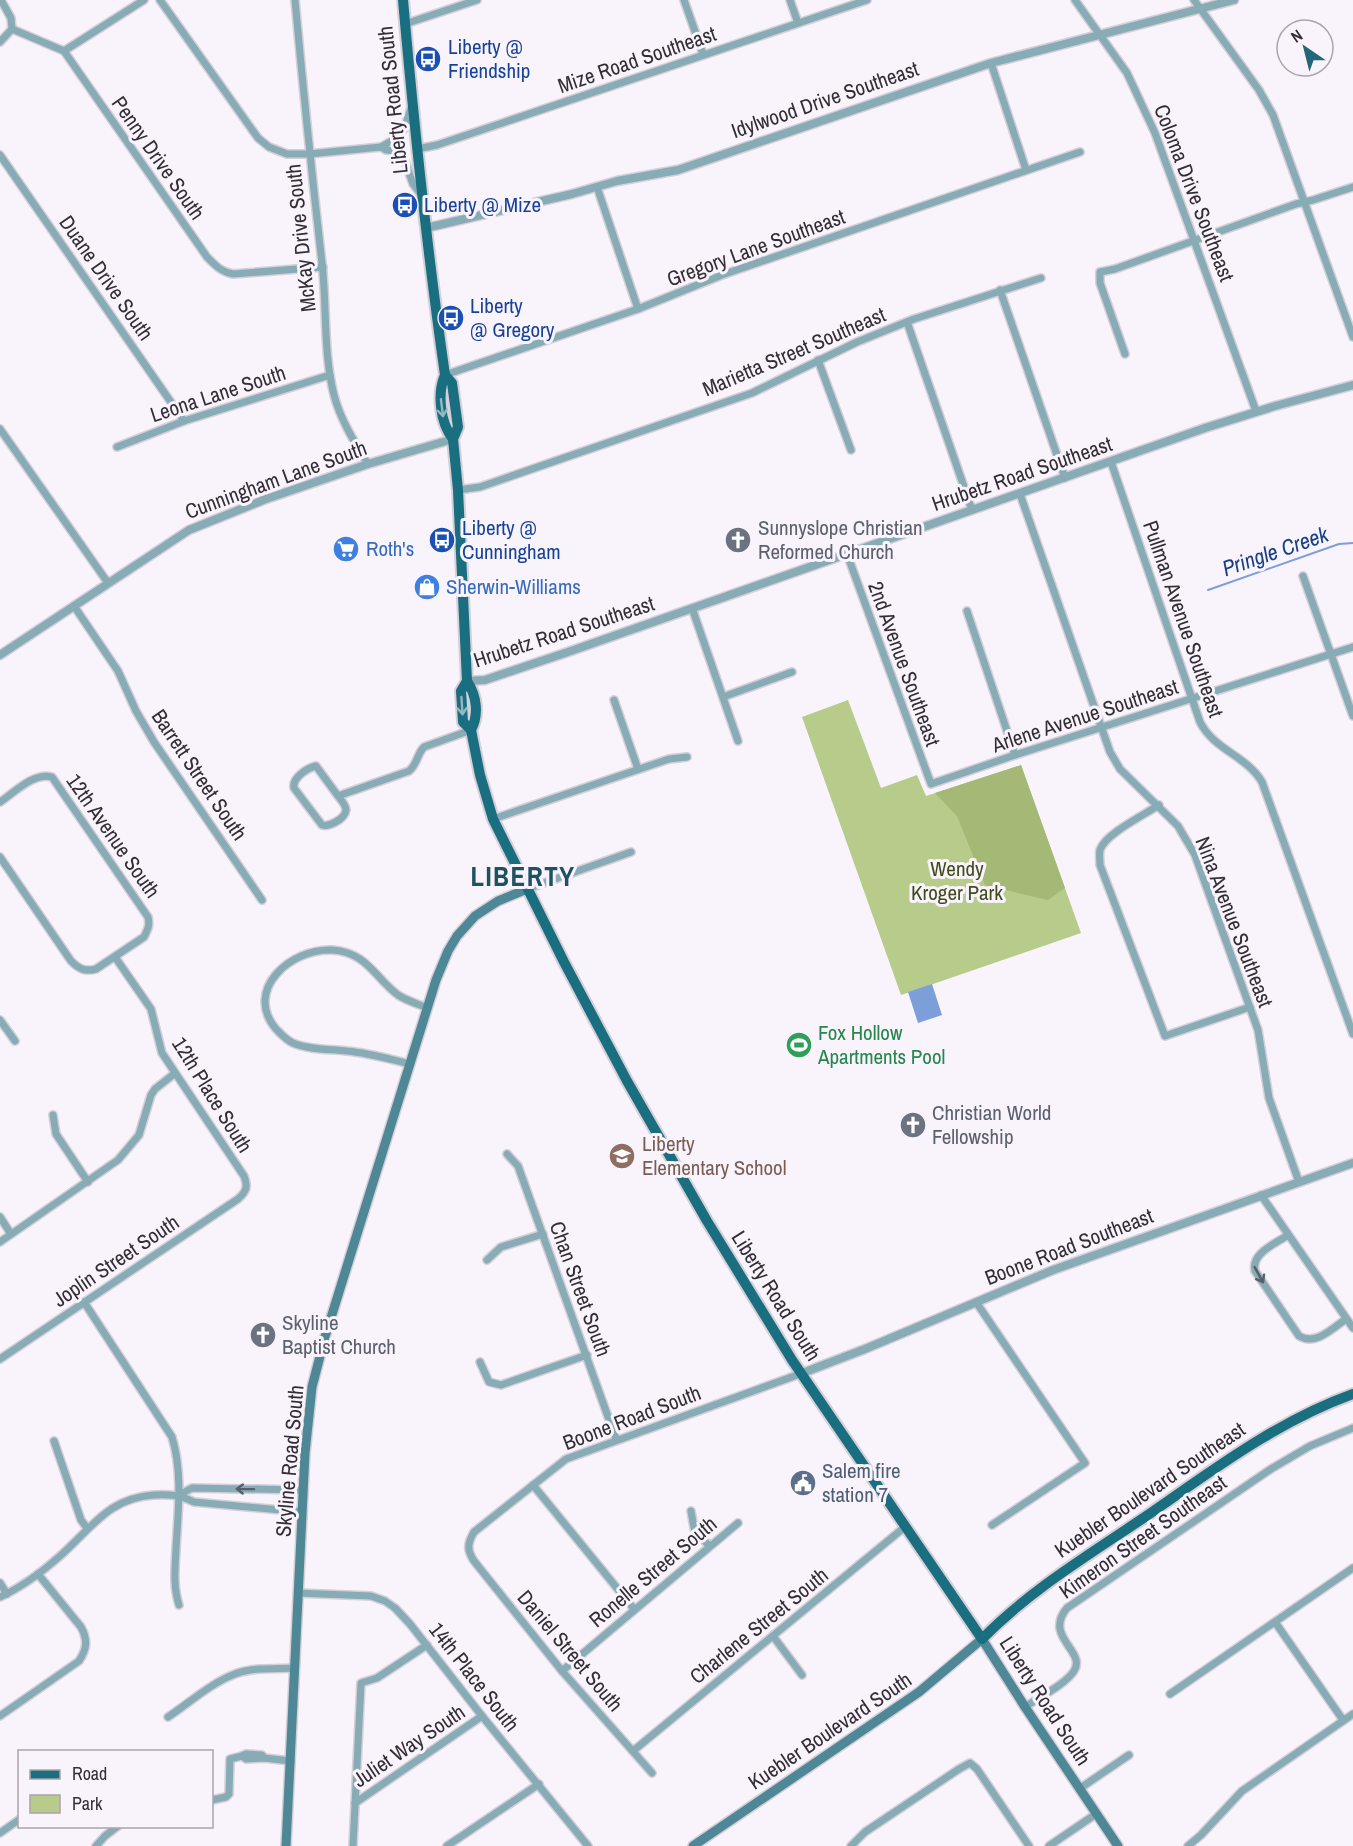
<svg xmlns="http://www.w3.org/2000/svg" width="1353" height="1846" font-family="'Archivo Narrow',sans-serif">
	<rect width="100%" height="100%" fill="#f9f3fc"/>
	<path fill="#b7cb8b" d="M848,700L881,788L917,775L926,796L1021,765L1081,933L901,995L802,717Z"/>
	<path fill="#a3b975" d="M1021,765L1065,888L1048,900L985,885L957,816L935,793Z"/>
	<path fill="#7c9ed9" d="M932,984L942,1015L918,1023L908,992Z"/>
	<g fill="none" stroke-linecap="round" stroke-linejoin="round">
		<path stroke="#7c9ed9" stroke-width="2" d="M1208,590L1339,544L1353,543"/>
		<defs>
			<g id="minor">
				<path d="M1,0L11,18L12,29L64,51L207,257C215,265 221,272 233,274L323,267"/>
				<path d="M160,0L258,138L269,147L287,154H309L381,147L395,139L404,129L411,108"/>
				<path d="M295,0C303,88 312,176 322,263C327,306 323,352 334,395C340,419 355,443 368,464"/>
				<path d="M684,0L703,54"/>
				<path d="M790,0L798,23"/>
				<path d="M1075,0L1127,73L1155,133L1256,411"/>
				<path d="M1194,0L1259,90L1273,115L1353,337"/>
				<path d="M405,24L477,0"/>
				<path d="M0,42L12,29"/>
				<path d="M64,51L144,0"/>
				<path d="M991,63L1026,170"/>
				<path d="M381,147L386,150L395,151L403,156L413,184L422,196"/>
				<path d="M417,149L437,145L867,0"/>
				<path d="M0,155L184,421"/>
				<path d="M597,187L638,309"/>
				<path d="M1000,290L1065,478"/>
				<path d="M907,322L972,510"/>
				<path d="M1125,354L1100,283V272L1115,269L1296,204L1313,200L1353,187"/>
				<path d="M818,360L851,450"/>
				<path d="M445,375L638,309L722,275L1080,152"/>
				<path d="M0,429L108,583"/>
				<path d="M117,447L184,421L330,375"/>
				<path d="M1111,462L1200,722C1214,750 1247,756 1262,782L1353,1034"/>
				<path d="M458,490L480,487L752,393L857,342L914,319L1041,278"/>
				<path d="M1020,494L1110,752L1120,769L1178,826L1195,855L1258,1030L1269,1098L1299,1182"/>
				<path d="M847,554L931,784L1015,755L1353,647"/>
				<path d="M1303,576L1353,716"/>
				<path d="M74,606L118,671L136,711L154,742L262,900"/>
				<path d="M692,608L738,741"/>
				<path d="M967,611L1015,755"/>
				<path d="M723,697L792,672"/>
				<path d="M614,700L638,769"/>
				<path d="M338,796C341,800 346,805 346,810C345,819 329,827 322,825L294,788C292,778 307,768 316,766L338,796L409,771C417,765 417,754 424,747L471,730"/>
				<path d="M0,802C15,792 34,772 52,777L148,917C150,925 148,929 144,937L96,969C85,972 79,969 71,961L0,857"/>
				<path d="M1159,805C1144,815 1105,834 1100,850C1099,855 1100,860 1100,865L1165,1036L1250,1007"/>
				<path d="M493,819L669,759L687,757"/>
				<path d="M527,889L631,852"/>
				<path d="M0,1020L15,1041"/>
				<path d="M410,1064C389,1059 369,1053 347,1051C330,1049 309,1050 293,1043C286,1040 281,1034 276,1029C243,990 291,948 332,950C367,952 375,978 398,995C407,1001 418,1004 428,1008"/>
				<path d="M53,1115L56,1134L88,1182"/>
				<path d="M507,1154L518,1166L616,1439"/>
				<path d="M1261,1195L1353,1328"/>
				<path d="M0,1217L11,1234"/>
				<path d="M1288,1235C1275,1244 1251,1253 1255,1271L1299,1336C1316,1346 1333,1328 1346,1319"/>
				<path d="M0,1242L118,1160L139,1135L151,1095L155,1089L174,1074"/>
				<path d="M487,1260L501,1247L543,1234"/>
				<path d="M84,1302L172,1437C183,1473 178,1512 176,1549C175,1569 173,1586 179,1605"/>
				<path d="M976,1302L1085,1463L992,1525"/>
				<path d="M0,1359L238,1199C247,1191 248,1186 244,1176L162,1053L151,1009L115,957"/>
				<path d="M480,1362L489,1382L501,1385L587,1355"/>
				<path d="M54,1441L81,1520L87,1528"/>
				<path d="M533,1485L634,1609"/>
				<path d="M179,1495L192,1488L303,1490"/>
				<path d="M691,1511L694,1528L709,1546"/>
				<path d="M0,1583L7,1594"/>
				<path d="M298,1593L371,1596L385,1601L395,1608L410,1624L482,1716L588,1846"/>
				<path d="M0,1597C22,1587 42,1572 60,1556C92,1528 108,1498 154,1495C170,1494 180,1495 194,1502L302,1512"/>
				<path d="M1275,1622L1343,1720"/>
				<path d="M773,1636L802,1675"/>
				<path d="M562,1671L738,1523"/>
				<path d="M1170,1694L1353,1568"/>
				<path d="M1025,1707C1038,1698 1066,1684 1074,1671C1087,1651 1043,1637 1067,1608L1271,1469L1310,1446L1353,1428"/>
				<path d="M0,1716L79,1661C87,1649 88,1640 81,1627L38,1574"/>
				<path d="M168,1717C189,1703 211,1683 235,1674C253,1667 275,1669 295,1668"/>
				<path d="M633,1751L906,1526"/>
				<path d="M264,1758L262,1755L246,1754L242,1756L246,1759L264,1758L291,1761"/>
				<path d="M652,1773L562,1671L474,1561C467,1550 467,1544 474,1532L566,1459L800,1374"/>
				<path d="M1079,1789L1129,1755"/>
				<path d="M212,1800L226,1797L229,1794L230,1759L242,1756"/>
				<path d="M355,1803L482,1716"/>
				<path d="M0,1833L20,1819"/>
				<path d="M96,1846L105,1836L118,1826"/>
				<path d="M353,1846L361,1683L377,1678L427,1645"/>
				<path d="M447,1846L539,1784"/>
				<path d="M851,1846L865,1832L959,1769L970,1763L977,1769L1029,1846"/>
				<path d="M1049,1846L1096,1814"/>
				<path d="M1188,1846L1201,1835L1242,1791L1353,1714"/>
			</g>
			<g id="tertiary">
				<path d="M426,228L572,194L617,181L678,170L991,63L1234,0"/>
				<path d="M0,655L189,530L266,499L368,464L453,439"/>
				<path d="M467,681L485,680L568,652L1205,428L1275,406L1353,385"/>
				<path d="M800,1374L865,1349L1053,1270L1353,1163"/>
			</g>
			<g id="secondary">
				<path d="M286,1846L305,1453L312,1387L325,1337L436,980L448,951L457,936L475,916L498,901L527,889"/>
				<path d="M693,1846L919,1692L982,1639L1025,1707L1118,1846"/>
			</g>
			<g id="primary">
				<path d="M403,0C414,125 427,250 445,375C437,393 440,423 453,439"/>
				<path d="M445,375L452,383L458,427L453,439L458,490L467,681C477,696 479,715 471,730"/>
				<path d="M467,681L461,691L463,722L471,730L480,775L493,819L564,962L627,1081L707,1221L792,1360L982,1639C1029,1591 1087,1556 1142,1519C1209,1473 1275,1422 1353,1394"/>
			</g>
		</defs>
		<use href="#minor" stroke="#d5cfd8" stroke-width="10"/>
		<use href="#tertiary" stroke="#d5cfd8" stroke-width="11"/>
		<use href="#secondary" stroke="#d5cfd8" stroke-width="12"/>
		<use href="#primary" stroke="#d5cfd8" stroke-width="14"/>
		<use href="#minor" stroke="#87acb6" stroke-width="7"/>
		<use href="#tertiary" stroke="#87acb6" stroke-width="8"/>
		<use href="#secondary" stroke="#4e8896" stroke-width="9"/>
		<use href="#primary" stroke="#196e7f" stroke-width="10"/>
	</g>
	<defs><path id="oneway-shaft" d="M-6 0H5M1.5-3L5.5 0L1.5 3" fill="none" stroke-width="1.6" stroke-linecap="round" stroke-linejoin="round" transform="scale(1.5)"/></defs>
	<g stroke="#94b7c4">
		<use href="#oneway-shaft" transform="translate(442 408) rotate(83)"/>
		<use href="#oneway-shaft" transform="translate(462 706) rotate(86)"/>
	</g>
	<g stroke="#556069">
		<use href="#oneway-shaft" transform="translate(1259 1275) rotate(61)"/>
		<use href="#oneway-shaft" transform="translate(245 1489) rotate(-179)"/>
	</g>
	<defs>
		<symbol id="bus-disc" viewBox="-11 -11 22 22"><circle r="9.5" fill="#1a4fb4" stroke="#f9f3fc"/><path d="M-5-6H5V4H4V6H2V4H-2V6H-4V4H-5ZM-3.5-4V0h7V-4ZM-3.5 1.2v1.5H-2V1.2ZM2 1.2v1.5H3.5V1.2Z" fill="#fff"/></symbol>
		<symbol id="church-disc" viewBox="-11 -11 22 22"><circle r="9.5" fill="#6b7280" stroke="#f9f3fc"/><path d="M-1.2-6h2.4v3.5h3.3v2.4h-3.3V6h-2.4V-.1h-3.3v-2.4h3.3Z" fill="#fff"/></symbol>
		<symbol id="supermarket-disc" viewBox="-11 -11 22 22"><circle r="9.5" fill="#3f7fe0" stroke="#f9f3fc"/><path d="M-6-5.5h2.5l.6 2H6L4.5 2H-2.5L-4.4-4H-6ZM-1.5 3.2a1.3 1.3 0 1 0 .1 0ZM3 3.2a1.3 1.3 0 1 0 .1 0Z" fill="#fff"/></symbol>
		<symbol id="shop-disc" viewBox="-11 -11 22 22"><circle r="9.5" fill="#3f7fe0" stroke="#f9f3fc"/><path d="M-5-2.5h2.3a2.7 3.5 0 0 1 5.4 0H5L5.5 6h-11ZM-1.5-2.5h3a1.5 2.3 0 0 0-3 0Z" fill="#fff"/></symbol>
		<symbol id="stadium-disc" viewBox="-11 -11 22 22"><circle r="9.5" fill="#2e9e5b" stroke="#f9f3fc"/><path d="M0-5a6.5 5 0 1 0 0 10a6.5 5 0 1 0 0-10ZM-3.5-1.8h7v3.6h-7Z" fill="#fff"/></symbol>
		<symbol id="school-disc" viewBox="-11 -11 22 22"><circle r="9.5" fill="#8d6e63" stroke="#f9f3fc"/><path d="M0-5L7-2L0 1L-7-2ZM-4 1L0 2.5L4 1V4Q0 6-4 4Z" fill="#fff"/></symbol>
		<symbol id="civic-disc" viewBox="-11 -11 22 22"><circle r="9.5" fill="#5c6f8a" stroke="#f9f3fc"/><path d="M-.6-6.5H3V-4.5H.6V-3L4-1V1h2V6H-6V1h2V-1L-.6-3ZM-1.2 2.5V6h2.4V2.5Z" fill="#fff"/></symbol>
	</defs>
	<g fill-rule="evenodd">
		<use href="#bus-disc" x="413" y="44" width="30" height="30"/>
		<use href="#bus-disc" x="390" y="190" width="30" height="30"/>
		<use href="#bus-disc" x="436" y="303" width="30" height="30"/>
		<use href="#bus-disc" x="427" y="525" width="30" height="30"/>
		<use href="#church-disc" x="723" y="525" width="30" height="30"/>
		<use href="#supermarket-disc" x="331" y="534" width="30" height="30"/>
		<use href="#shop-disc" x="412" y="572" width="30" height="30"/>
		<use href="#stadium-disc" x="784" y="1030" width="30" height="30"/>
		<use href="#church-disc" x="898" y="1110" width="30" height="30"/>
		<use href="#school-disc" x="607" y="1141" width="30" height="30"/>
		<use href="#church-disc" x="248" y="1320" width="30" height="30"/>
		<use href="#civic-disc" x="788" y="1468" width="30" height="30"/>
	</g>
	<g text-anchor="middle" stroke-width="6" stroke-linejoin="round" paint-order="stroke">
		<g font-size="21" fill="#164399" stroke="#f9f3fc" text-anchor="start">
			<text x="448" y="54">Liberty @<tspan x="448" dy="24">Friendship</tspan></text>
			<text x="424" y="212">Liberty @ Mize</text>
			<text x="470" y="313">Liberty<tspan x="470" dy="24">@ Gregory</tspan></text>
			<text x="462" y="535">Liberty @<tspan x="462" dy="24">Cunningham</tspan></text>
		</g>
		<g font-size="21" fill="#332d36" stroke="#f9f3fc">
			<text transform="translate(637 60) rotate(-19)" y="7">Mize Road Southeast</text>
			<text transform="translate(393 100) rotate(-96)" y="7">Liberty Road South</text>
			<text transform="translate(825 100) rotate(-19)" y="7">Idylwood Drive Southeast</text>
			<text transform="translate(158 158) rotate(55)" y="7">Penny Drive South</text>
			<text transform="translate(1194 193) rotate(69)" y="7">Coloma Drive Southeast</text>
			<text transform="translate(301 238) rotate(-96)" y="7">McKay Drive South</text>
			<text transform="translate(756 248) rotate(-20)" y="7">Gregory Lane Southeast</text>
			<text transform="translate(106 278) rotate(55)" y="7">Duane Drive South</text>
			<text transform="translate(794 352) rotate(-23)" y="7">Marietta Street Southeast</text>
			<text transform="translate(218 394) rotate(-18)" y="7">Leona Lane South</text>
			<text transform="translate(1022 474) rotate(-19)" y="7">Hrubetz Road Southeast</text>
			<text transform="translate(276 480) rotate(-20)" y="7">Cunningham Lane South</text>
			<text transform="translate(1183 619) rotate(71)" y="7">Pullman Avenue Southeast</text>
			<text transform="translate(564 632) rotate(-18)" y="7">Hrubetz Road Southeast</text>
			<text transform="translate(904 664) rotate(70)" y="7">2nd Avenue Southeast</text>
			<text transform="translate(1085 716) rotate(-18)" y="7">Arlene Avenue Southeast</text>
			<text transform="translate(199 775) rotate(56)" y="7">Barrett Street South</text>
			<text transform="translate(113 836) rotate(55)" y="7">12th Avenue South</text>
			<text transform="translate(1234 922) rotate(69)" y="7">Nina Avenue Southeast</text>
			<text transform="translate(212 1095) rotate(58)" y="7">12th Place South</text>
			<text transform="translate(1069 1247) rotate(-21)" y="7">Boone Road Southeast</text>
			<text transform="translate(116 1261) rotate(-34)" y="7">Joplin Street South</text>
			<text transform="translate(580 1289) rotate(70)" y="7">Chan Street South</text>
			<text transform="translate(776 1296) rotate(58)" y="7">Liberty Road South</text>
			<text transform="translate(632 1418) rotate(-21)" y="7">Boone Road South</text>
			<text transform="translate(290 1461) rotate(-85)" y="7">Skyline Road South</text>
			<text transform="translate(1150 1490) rotate(-34)" y="7">Kuebler Boulevard Southeast</text>
			<text transform="translate(1143 1537) rotate(-35)" y="7">Kimeron Street Southeast</text>
			<text transform="translate(653 1572) rotate(-40)" y="7">Ronelle Street South</text>
			<text transform="translate(759 1626) rotate(-39)" y="7">Charlene Street South</text>
			<text transform="translate(570 1651) rotate(50)" y="7">Daniel Street South</text>
			<text transform="translate(474 1677) rotate(52)" y="7">14th Place South</text>
			<text transform="translate(1045 1701) rotate(57)" y="7">Liberty Road South</text>
			<text transform="translate(830 1731) rotate(-34)" y="7">Kuebler Boulevard South</text>
			<text transform="translate(409 1746) rotate(-34)" y="7">Juliet Way South</text>
		</g>
		<g font-size="21" fill="#5b616d" stroke="#f9f3fc" text-anchor="start">
			<text x="758" y="535">Sunnyslope Christian<tspan x="758" dy="24">Reformed Church</tspan></text>
			<text x="932" y="1120">Christian World<tspan x="932" dy="24">Fellowship</tspan></text>
			<text x="282" y="1330">Skyline<tspan x="282" dy="24">Baptist Church</tspan></text>
		</g>
		<g font-size="21" fill="#366cbe" stroke="#f9f3fc" text-anchor="start">
			<text x="366" y="556">Roth's</text>
			<text x="446" y="594">Sherwin-Williams</text>
		</g>
		<g font-size="21" fill="#3f4d1b" stroke="#f9f3fc">
			<text x="957" y="876">Wendy<tspan x="957" dy="24">Kroger Park</tspan></text>
		</g>
		<g font-size="21" fill="#27864d" stroke="#f9f3fc" text-anchor="start">
			<text x="818" y="1040">Fox Hollow<tspan x="818" dy="24">Apartments Pool</tspan></text>
		</g>
		<g font-size="21" fill="#785e54" stroke="#f9f3fc" text-anchor="start">
			<text x="642" y="1151">Liberty<tspan x="642" dy="24">Elementary School</tspan></text>
		</g>
		<g font-size="21" fill="#4e5e75" stroke="#f9f3fc" text-anchor="start">
			<text x="822" y="1478">Salem fire<tspan x="822" dy="24">station 7</tspan></text>
		</g>
		<g font-size="22" font-style="italic" fill="#194085" stroke="#f9f3fc">
			<text transform="translate(1275 551) rotate(-19)" y="8">Pringle Creek</text>
		</g>
		<g font-size="27" font-weight="bold" letter-spacing="1.5" fill="#1e5261" stroke="#f9f3fc">
			<text x="523" y="886">LIBERTY</text>
		</g>
	</g>
	<rect x="18" y="1750" width="195" height="78" fill="#f9f3fc" stroke="#aaa4ad" stroke-width="1.5"/>
	<rect x="30" y="1770" width="30" height="9" fill="#196e7f" stroke="#aaa4ad" stroke-width="1.5"/>
	<text x="72" y="1780" font-size="18" fill="#332d36">Road</text>
	<rect x="30" y="1795" width="30" height="18" fill="#b7cb8b" stroke="#aaa4ad" stroke-width="1.5"/>
	<text x="72" y="1810" font-size="18" fill="#332d36">Park</text>
	<g transform="translate(1305 48) rotate(325)"><circle r="28" fill="#f9f3fc" stroke="#aaa4ad" stroke-width="1.5"/>
	<path d="M0-4.5L10 22L0 15L-10 22Z" fill="#25677a"/>
	<text y="-9" font-size="16" font-weight="bold" text-anchor="middle" fill="#332d36">N</text>
	</g>
</svg>
